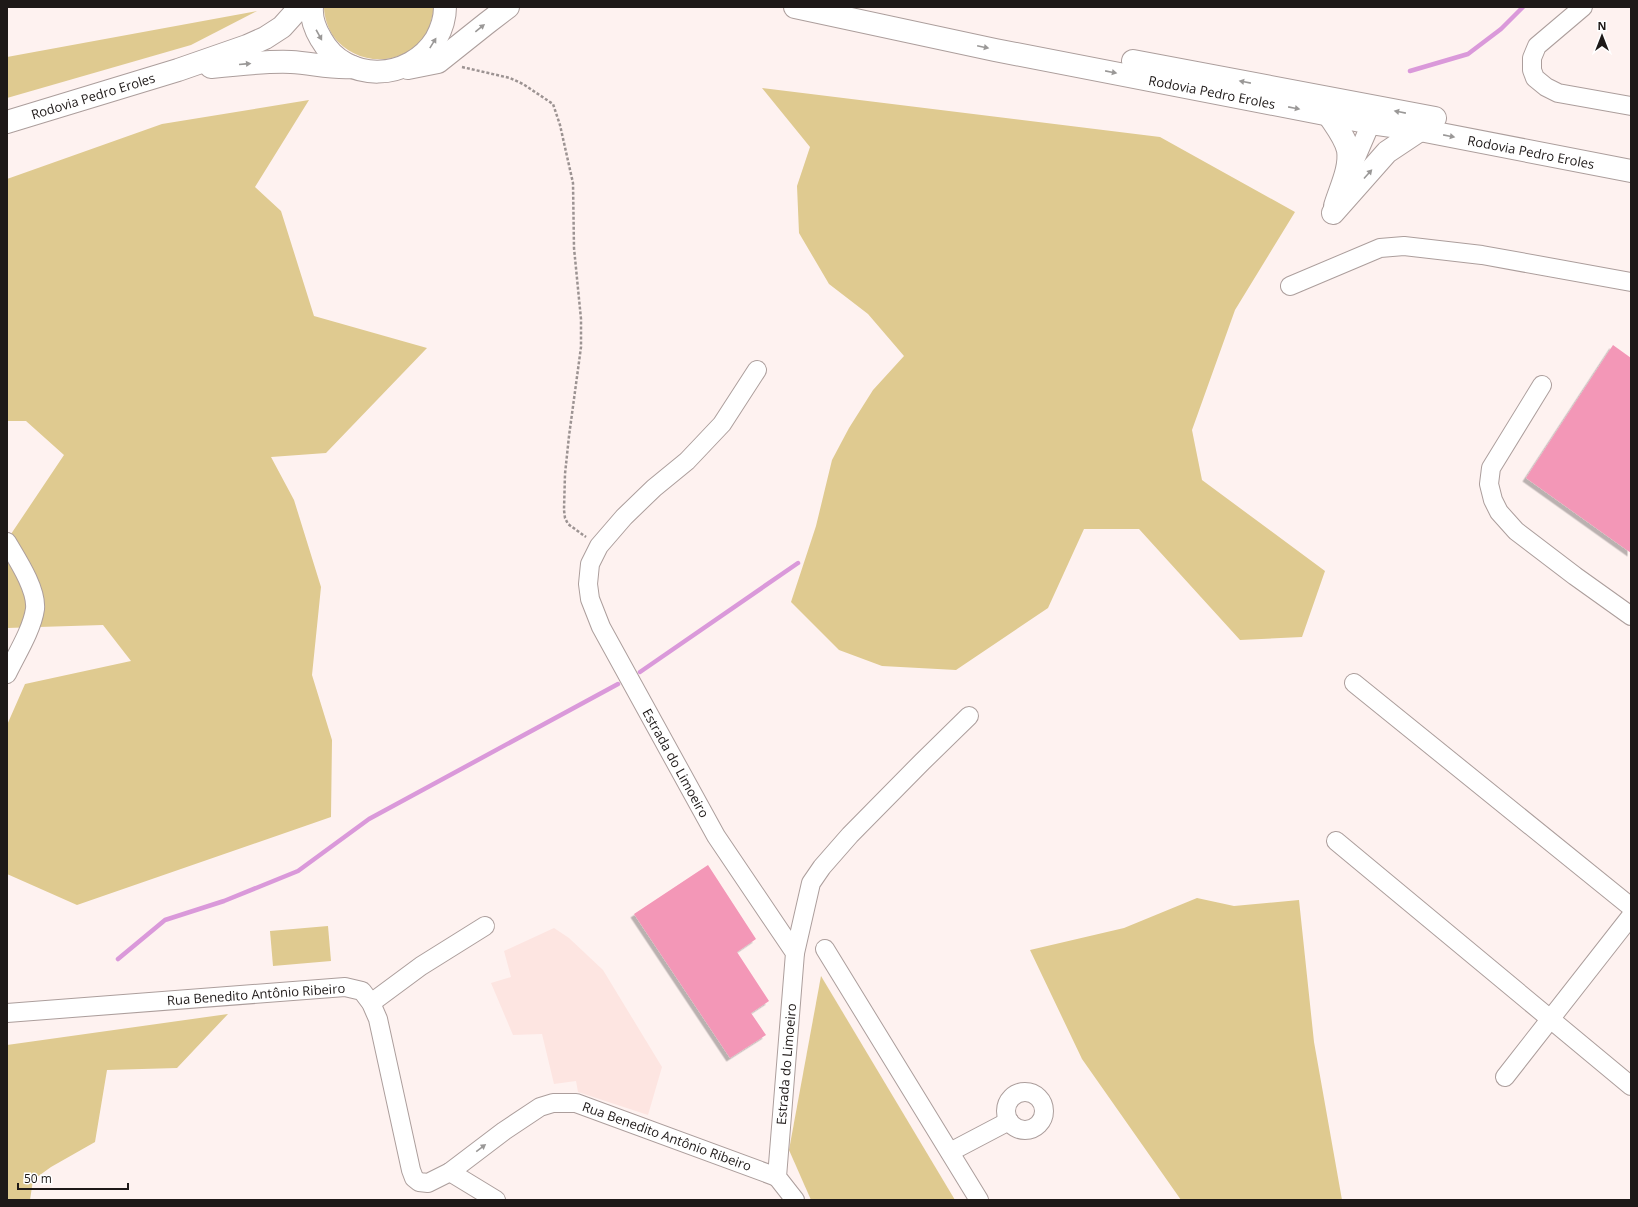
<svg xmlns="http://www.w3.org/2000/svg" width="1638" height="1207" font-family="'Open Sans',sans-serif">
	<defs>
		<filter id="shadow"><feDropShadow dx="-3.5" dy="3.5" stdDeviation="0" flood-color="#0004"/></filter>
	</defs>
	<rect width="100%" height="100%" fill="#fef2f0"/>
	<path fill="#fde5e1" d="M554,928L569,938L603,970L662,1067L648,1115L578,1092L576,1081L554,1084L542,1034L513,1035L491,983L511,977L504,951Z"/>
	<g fill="#dfca90">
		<path d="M324,7H434C432,19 429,32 421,41C396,68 354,64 333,36C328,28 324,17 324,7Z"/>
		<path d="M257,11L191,45L7,98V57Z"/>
		<path d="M762,88L1160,137L1295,212L1235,310L1192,430L1202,480L1325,571L1302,637L1240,640L1139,529H1084L1048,608L956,670L882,666L839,650L791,602L816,526L832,460L849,428L873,390L904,356L868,314L829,284L799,233L797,186L810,147Z"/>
		<path d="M309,100L255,187L281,211L314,316L427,348L326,453L271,457L294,500L321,587L312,675L332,740L331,817L77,905L7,874V725L25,684L131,661L103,625L7,628V540L64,455L26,421H7V179L162,124Z"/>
		<path d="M1197,898L1234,906L1299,900L1314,1042L1342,1200H1181L1082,1059L1030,950L1124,928Z"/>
		<path d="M328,926L331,961L273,966L270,931Z"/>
		<path d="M821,976L955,1200H811L789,1150Z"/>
		<path d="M228,1014L177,1068L107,1070L95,1142L51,1167L33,1180L30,1200H7V1045Z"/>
	</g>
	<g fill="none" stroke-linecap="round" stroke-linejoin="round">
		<g stroke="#da99da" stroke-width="4.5">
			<path d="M1410,71L1468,54L1501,29L1523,7"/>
			<path d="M640,672L798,563"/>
			<path d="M118,959L165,920L224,901L298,871L369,819L618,684"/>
		</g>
	</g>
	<g fill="#f397b7" filter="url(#shadow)">
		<path d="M1613,345L1631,358V553L1526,478Z"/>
		<path d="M708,865L756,939L737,952L769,1001L751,1013L766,1035L730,1058L634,914Z"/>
	</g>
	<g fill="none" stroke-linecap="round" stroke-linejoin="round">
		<defs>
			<g id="minor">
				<path d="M1583,7L1537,46L1532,58V70L1535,78L1546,87L1558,93L1631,106"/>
				<path d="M1349,174L1371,123"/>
				<path d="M1290,286L1380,248L1404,246L1482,255L1631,282"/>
				<path d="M757,370L722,424L687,461L654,488L624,517L599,546L590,564L588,584L590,599L601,627L716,836L795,953L777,1177L795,1200"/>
				<path d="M1542,385L1491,468L1489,484L1493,500L1499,512L1516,531L1575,576L1631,616"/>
				<path d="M7,542C17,559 37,589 35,609C32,630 16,655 7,674"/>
				<path d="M1354,683L1631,907"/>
				<path d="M1336,841L1631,1086"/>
				<path d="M825,949L979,1200"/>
				<path d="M795,953L811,883L822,867L850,835L922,762L969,716"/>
				<path d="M371,1003L421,966L485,926"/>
				<path d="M7,1013L345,987L362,991L371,1003L378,1019L411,1170L414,1178L419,1182L428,1183L450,1172L504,1131L540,1107L553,1103H576L777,1177"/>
				<path d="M1505,1077L1631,916"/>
				<circle cx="1025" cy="1111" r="19"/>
				<path d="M950,1152L1009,1121"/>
				<path d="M450,1172L496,1200"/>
			</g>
			<g id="major">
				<path d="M211,67C238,64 265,61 291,62C312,63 332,69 353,67"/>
				<path d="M7,122L178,70L247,46L265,38L282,27L300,7"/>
			</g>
			<g id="highway">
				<path d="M312,7C311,18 315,29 321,39C346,84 410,81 436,39C441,30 445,18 445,7"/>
				<path d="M795,7L995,50L1371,123L1420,130L1631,171"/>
				<path d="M1133,61L1435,118"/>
				<path d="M408,68L438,62L487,23L508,7"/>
				<path d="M1328,114C1335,125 1345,137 1348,150C1351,168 1340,189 1335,206"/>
				<path d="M1333,213L1387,152L1420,130"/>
			</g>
		</defs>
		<use href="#minor" stroke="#ac9e9c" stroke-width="20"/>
		<use href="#major" stroke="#ac9e9c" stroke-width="24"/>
		<use href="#highway" stroke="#ac9e9c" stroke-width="24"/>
		<path stroke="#9c9392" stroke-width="2.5" stroke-dasharray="3 2" stroke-linecap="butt" d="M462,67L510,78L523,84L553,104L560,125L573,183L574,248L581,319V347L569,436L565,474L564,510L565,518L568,524L586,537"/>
		<use href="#minor" stroke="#fff" stroke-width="18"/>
		<use href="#major" stroke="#fff" stroke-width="22"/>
		<use href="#highway" stroke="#fff" stroke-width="22"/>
	</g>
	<defs><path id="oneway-solid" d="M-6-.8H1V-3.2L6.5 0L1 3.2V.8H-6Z"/></defs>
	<g fill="#9a9897">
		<use href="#oneway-solid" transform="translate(480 28) rotate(-39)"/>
		<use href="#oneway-solid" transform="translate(319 35) rotate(61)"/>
		<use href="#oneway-solid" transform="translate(433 43) rotate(-58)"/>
		<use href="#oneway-solid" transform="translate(983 47) rotate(12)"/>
		<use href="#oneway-solid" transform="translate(245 64) rotate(-5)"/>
		<use href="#oneway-solid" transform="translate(1111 72) rotate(11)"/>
		<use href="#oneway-solid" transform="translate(1245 82) rotate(-169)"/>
		<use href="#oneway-solid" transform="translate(1294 108) rotate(11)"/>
		<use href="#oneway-solid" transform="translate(1400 112) rotate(-169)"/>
		<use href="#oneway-solid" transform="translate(1449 136) rotate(11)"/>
		<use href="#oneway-solid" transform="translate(1368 174) rotate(-48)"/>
		<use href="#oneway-solid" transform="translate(481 1148) rotate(-37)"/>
	</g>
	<g text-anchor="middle" stroke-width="3" stroke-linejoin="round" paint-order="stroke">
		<g font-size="13" fill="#1e1918" stroke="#fff">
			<text transform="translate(1212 92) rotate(11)" y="5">Rodovia Pedro Eroles</text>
			<text transform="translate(93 96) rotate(-17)" y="5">Rodovia Pedro Eroles</text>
			<text transform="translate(1531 152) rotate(11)" y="5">Rodovia Pedro Eroles</text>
			<text transform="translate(676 763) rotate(61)" y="5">Estrada do Limoeiro</text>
			<text transform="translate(256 994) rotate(-4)" y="5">Rua Benedito Antônio Ribeiro</text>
			<text transform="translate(786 1064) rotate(-85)" y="5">Estrada do Limoeiro</text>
			<text transform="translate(667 1136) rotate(20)" y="5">Rua Benedito Antônio Ribeiro</text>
		</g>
	</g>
	<rect width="1638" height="1207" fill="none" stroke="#1e1918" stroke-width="16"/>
	<g transform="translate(1602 36)" stroke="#ffffff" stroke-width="3" paint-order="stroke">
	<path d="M0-3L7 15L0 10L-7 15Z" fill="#1e1918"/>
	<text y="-6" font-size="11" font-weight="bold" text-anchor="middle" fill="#1e1918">N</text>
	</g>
	<path d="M18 1183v6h110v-6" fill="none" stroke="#1e1918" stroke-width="2"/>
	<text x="24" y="1183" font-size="12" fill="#1e1918" stroke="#ffffff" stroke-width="3" paint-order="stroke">50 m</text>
</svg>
